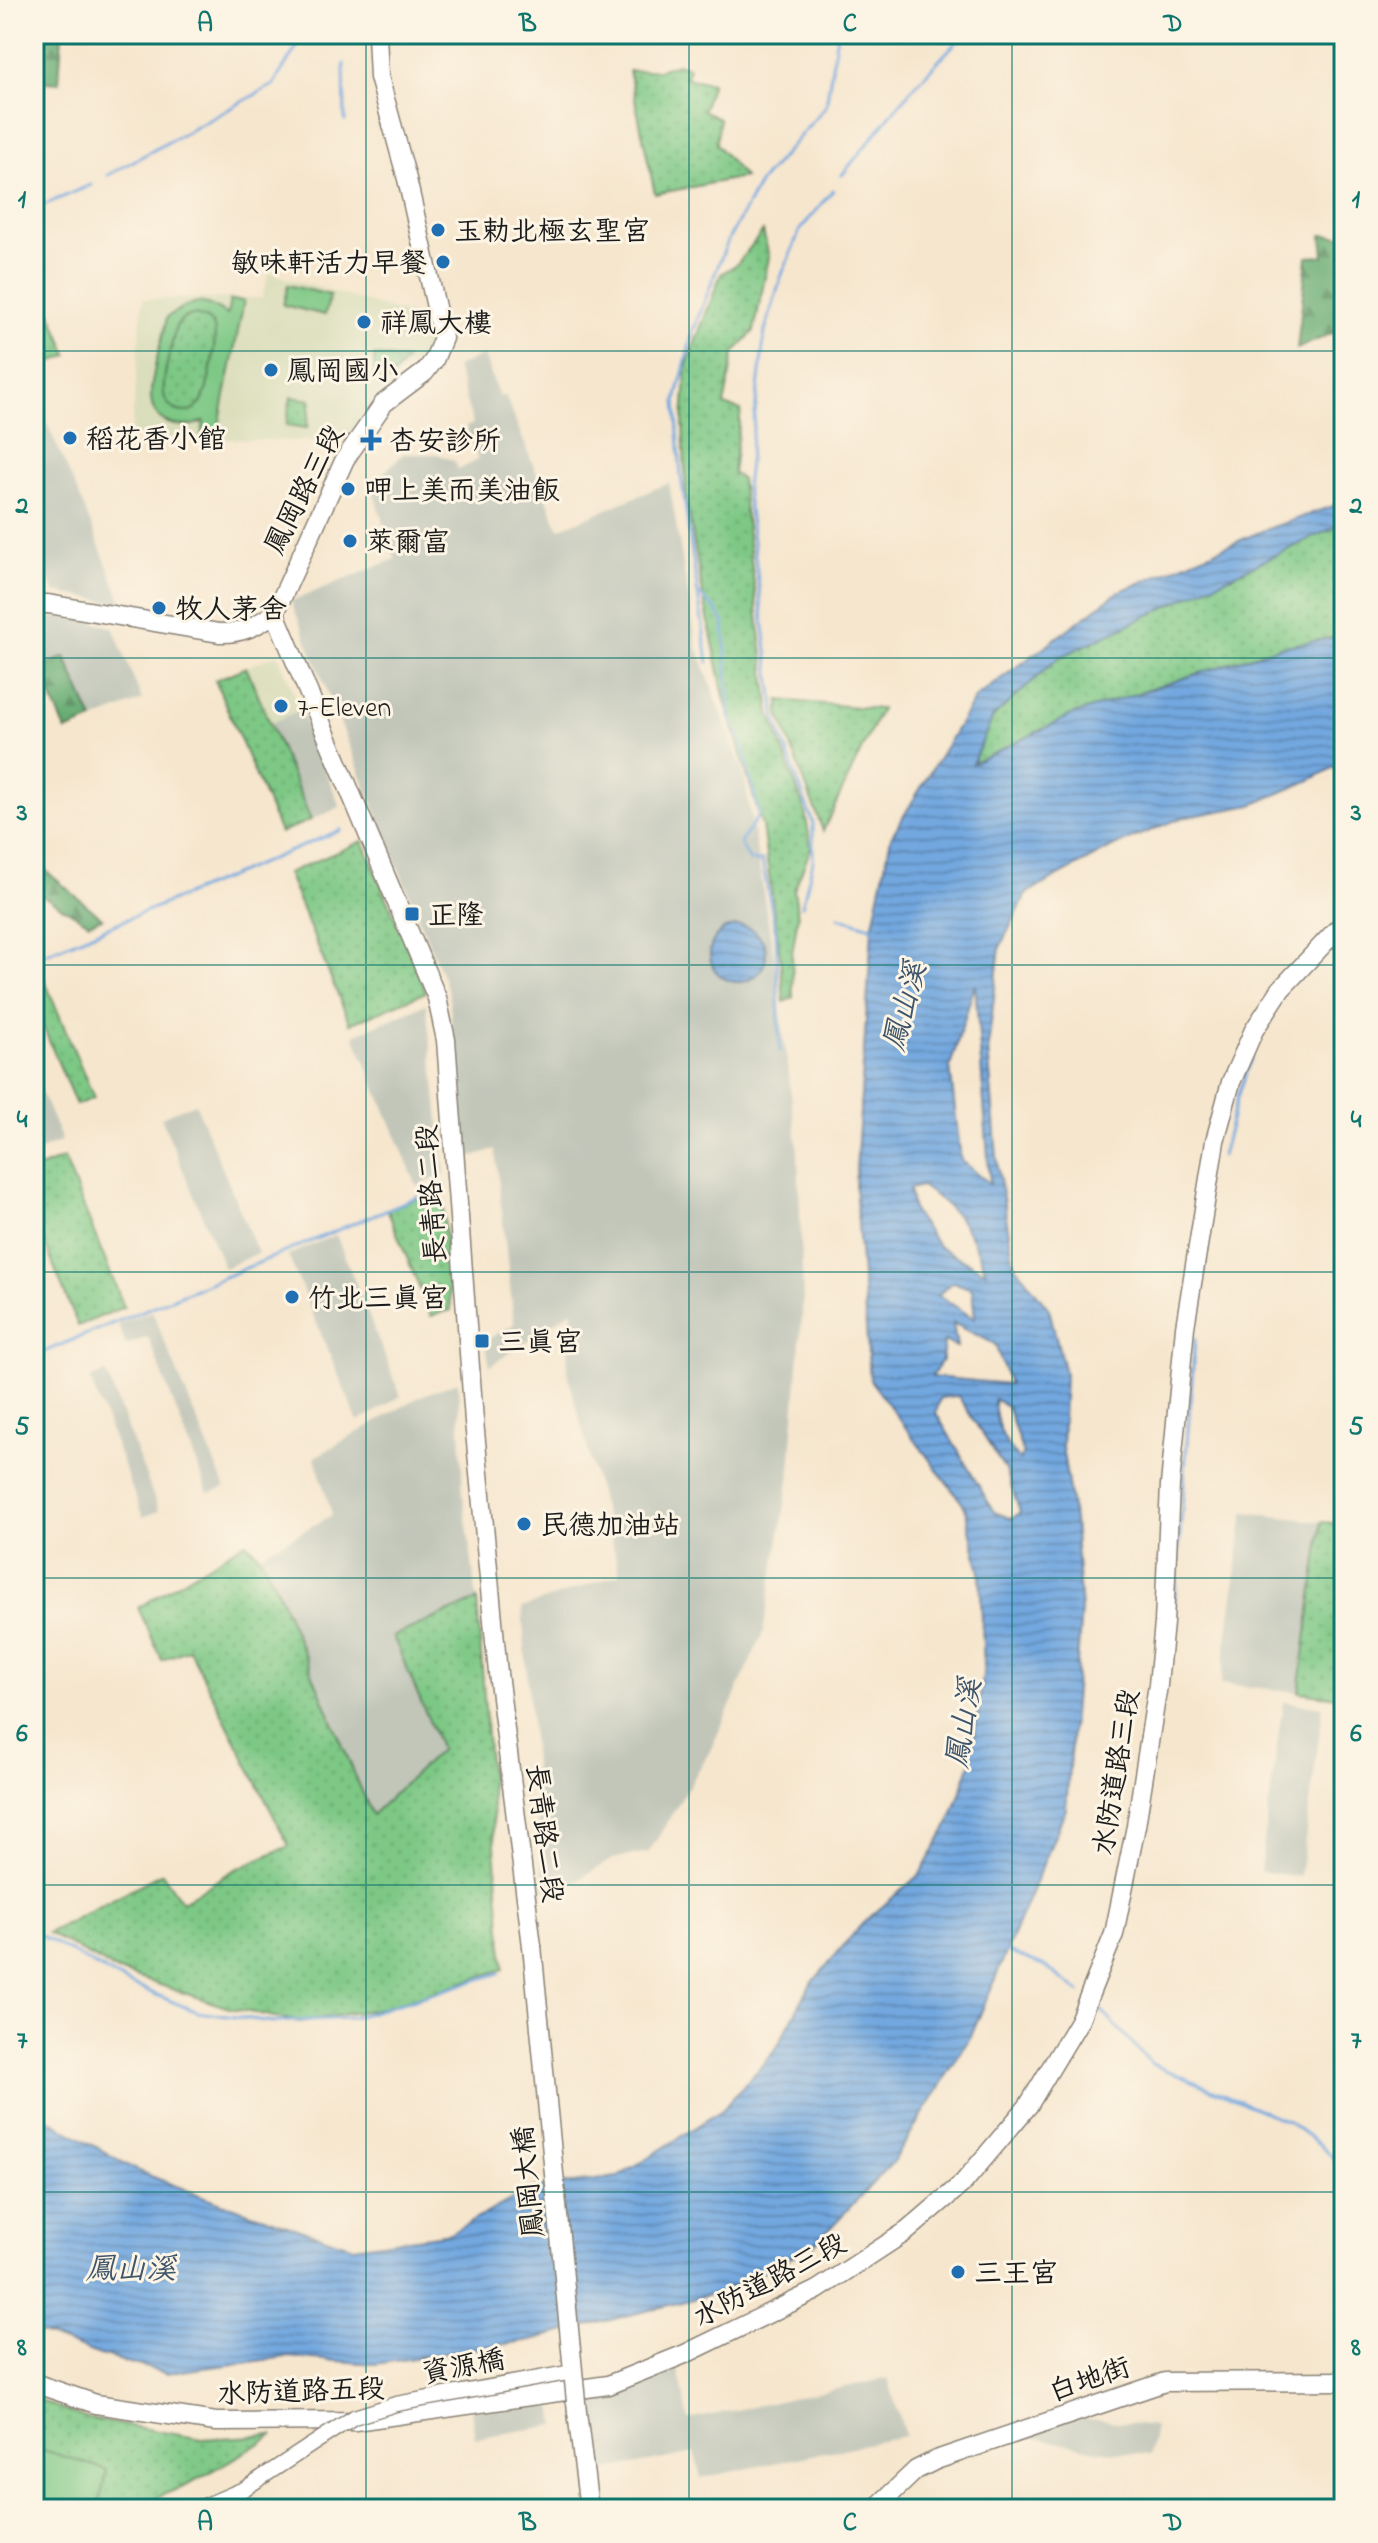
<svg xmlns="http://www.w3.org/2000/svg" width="1378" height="2543" font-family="'Indie Flower','LXGW WenKai TC',sans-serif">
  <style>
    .built { fill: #dbdebc }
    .industrial { fill: #c1c6b9 }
    .grass { fill: url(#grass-dots); stroke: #4c7250; stroke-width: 2 }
    .forest { fill: url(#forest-firs); stroke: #416447; stroke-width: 2 }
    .pitch { fill: #7dc885; stroke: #4c7250; stroke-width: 2; fill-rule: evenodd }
    .water { fill: url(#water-rules); stroke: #47627e; stroke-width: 2; fill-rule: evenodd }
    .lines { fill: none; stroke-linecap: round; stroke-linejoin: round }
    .stream { stroke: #72a7df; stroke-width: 3 }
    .tertiary-casing { stroke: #898175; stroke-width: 21 }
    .tertiary { stroke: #fff; stroke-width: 18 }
    .minor-bridge-casing { stroke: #898175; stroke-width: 17; stroke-linecap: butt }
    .tertiary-bridge-casing { stroke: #898175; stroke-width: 21; stroke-linecap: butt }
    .minor-bridge { stroke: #fff; stroke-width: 14 }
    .tertiary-bridge { stroke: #fff; stroke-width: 18 }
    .grid { fill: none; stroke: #0f766e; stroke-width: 2; stroke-opacity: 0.55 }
    .poi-dot { fill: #1f6fb2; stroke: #fcf5e5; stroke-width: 3 }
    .labels { text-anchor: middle; stroke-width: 6; stroke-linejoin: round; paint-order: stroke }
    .poi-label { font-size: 28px; fill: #1c1c1c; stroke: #fcf5e5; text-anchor: start }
    .street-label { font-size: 28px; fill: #1c1c1c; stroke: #fcf5e5 }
    .water-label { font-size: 30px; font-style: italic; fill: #3e546a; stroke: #fcf5e5 }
    .neatline { fill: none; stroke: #0f766e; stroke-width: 3 }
    .grid-label { font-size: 26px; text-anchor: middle; font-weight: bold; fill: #0f766e }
  </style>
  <defs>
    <pattern id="grass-dots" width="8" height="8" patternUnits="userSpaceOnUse" patternTransform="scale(2)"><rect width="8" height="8" fill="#7dc885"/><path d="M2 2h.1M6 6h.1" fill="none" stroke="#6bab72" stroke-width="1.8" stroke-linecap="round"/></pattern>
    <pattern id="forest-firs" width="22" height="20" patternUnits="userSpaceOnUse" patternTransform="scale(2)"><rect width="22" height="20" fill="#66ac72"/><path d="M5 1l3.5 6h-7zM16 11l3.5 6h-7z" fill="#538b5d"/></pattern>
    <pattern id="water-rules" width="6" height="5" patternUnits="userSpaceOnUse" patternTransform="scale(2)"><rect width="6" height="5" fill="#72a7df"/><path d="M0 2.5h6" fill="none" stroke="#5d87b4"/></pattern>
  </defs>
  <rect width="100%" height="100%" fill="#fcf5e5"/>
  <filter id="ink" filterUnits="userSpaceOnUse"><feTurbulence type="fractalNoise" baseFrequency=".0125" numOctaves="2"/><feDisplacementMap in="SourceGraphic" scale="16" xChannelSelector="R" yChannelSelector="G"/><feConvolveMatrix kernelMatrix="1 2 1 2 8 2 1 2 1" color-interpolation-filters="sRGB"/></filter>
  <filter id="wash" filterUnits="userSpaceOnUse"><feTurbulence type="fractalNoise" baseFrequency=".006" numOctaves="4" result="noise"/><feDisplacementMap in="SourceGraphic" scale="32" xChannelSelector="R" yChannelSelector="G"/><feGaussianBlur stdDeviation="1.8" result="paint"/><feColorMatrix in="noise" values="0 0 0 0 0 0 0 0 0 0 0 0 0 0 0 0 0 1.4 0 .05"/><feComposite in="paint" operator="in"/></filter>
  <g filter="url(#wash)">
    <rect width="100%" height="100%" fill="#f6e6ce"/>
    <path class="built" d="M269 273 434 322V337L423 356 387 385 361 417 346 442 131 437 143 299 262 298Z
      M278 654 301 710 270 723 246 667Z"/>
    <path class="industrial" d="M484 355 499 397 505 395 559 529 669 483 697 647 744 774 775 965 798 1151 803 1301 789 1481 763 1633 710 1751 649 1852 612 1859 570 1885 544 1890 522 1608 620 1574 567 1370 572 1310 490 1366 485 1341 514 1324 495 1149 464 1159 449 993 291 601 395 559 371 485 403 454H437L454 461 458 470 478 460 466 427 473 424 456 367Z
      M34 394 78 493 123 604 55 592 34 545Z
      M34 616 74 618 113 627 142 700 93 720 65 657 39 668 34 653Z
      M301 710 340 807 311 820 270 723Z
      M426 1004 445 1174 417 1186 354 1035Z
      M34 1075 62 1141 35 1152 34 1150Z
      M195 1103 258 1253 224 1268 161 1117Z
      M336 1235 401 1396 358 1422 288 1255Z
      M152 1311 225 1488 208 1493 148 1337 126 1345 118 1324Z
      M106 1372 159 1511 143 1517 90 1379Z
      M458 1382 463 1496 477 1600 394 1636 441 1749 372 1815 274 1583 259 1555 332 1515 315 1457 421 1396Z
      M1244 1512 1322 1522 1299 1692 1221 1684Z
      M1283 1702 1323 1707 1300 1877 1260 1871Z
      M678 2368 689 2420 888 2378 905 2436 701 2478 695 2453 597 2472 592 2394Z
      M552 2397 556 2425 475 2438 471 2410Z
      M1073 2417 1155 2426 1150 2455 1102 2451 1020 2435Z"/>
    <path class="grass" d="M677 64 689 68 686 78 712 83 703 110 720 119 716 144 744 177 655 194 629 71 659 70Z
      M763 231 769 257 754 331 734 353 724 405 741 410 733 473 741 479 770 713 805 811 811 848 794 890 798 916 792 954 793 998 784 1002 780 954 762 826 724 697 702 589 686 497 683 420 687 364 721 274 737 264Z
      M48 306 68 355 45 365 34 337V311Z
      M191 315C198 315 209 318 213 325 219 335 208 393 201 403 190 419 166 412 164 394 162 376 172 345 176 326L182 319Z
      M374 355 406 360 388 381 375 377Z
      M291 397 311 400 307 428 286 425Z
      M1333 528H1344V636L1280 647 1074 714 971 765 993 717 1058 658Z
      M246 667 311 820 280 833 215 680Z
      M779 700 881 709 823 831 779 714Z
      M363 841 426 992 350 1024 287 873Z
      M37 962 94 1098 76 1105 34 1005V964Z
      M64 1158 124 1307 78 1326 34 1217V1170Z
      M442 1189 451 1310 431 1316 387 1209Z
      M1322 1522 1344 1524V1698L1299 1692Z
      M246 1542 259 1555 274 1583 372 1815 441 1749 393 1636 477 1600 504 1969 387 2007 300 2022 229 2008 115 1970 48 1933 162 1873 182 1902 234 1870 289 1846 189 1649 162 1660 138 1608Z
      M34 2398 85 2418 202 2439 274 2435C227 2463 176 2496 122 2508 97 2514 60 2509 34 2509Z"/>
    <path class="forest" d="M34 34H62L59 83 34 81Z
      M1322 235 1344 236V328L1297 349 1307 257 1324 256Z
      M65 657 93 720 66 731 39 668Z
      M45 870 102 918 89 923 34 891V875Z"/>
    <path class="pitch" d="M288 285 330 295 325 315 283 305Z
      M230 300 244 301 216 441 201 439 204 421C181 432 149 425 151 392 153 367 162 341 167 317 195 300 199 296 227 315ZM191 315C198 315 209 318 213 325 219 335 208 393 201 403 190 419 166 412 164 394 162 376 172 345 176 326L182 319Z
      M34 2447 107 2470 98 2509H34Z"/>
    <path class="water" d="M1344 502V528H1333L1058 658 993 717 972 764 1074 714 1280 647 1344 636V762L1308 781 1252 805 1181 818 1114 846 1027 893 1000 947 988 1048 998 1168 1014 1264 1049 1309 1065 1373 1062 1447 1074 1520 1081 1610 1066 1809 972 2034 894 2161 813 2246 721 2292 531 2340 375 2364 287 2357 166 2373 100 2355 34 2331V2111L138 2171 207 2198 353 2247 451 2233 530 2189 618 2177 722 2110 775 2051 810 1985 862 1924 920 1874 950 1822 970 1765 984 1669 980 1572 965 1507 870 1380 855 1186 872 929 891 837 975 698 1118 592 1262 531ZM975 984 990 1184 961 1160 950 1067ZM921 1186C959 1211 970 1229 986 1272L939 1247 913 1211 909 1189ZM953 1282 972 1289 975 1319 938 1295ZM953 1323 995 1344 1009 1384 932 1377 942 1360 944 1341 957 1347ZM958 1396 1006 1471 1020 1512 1012 1519 994 1512 936 1413 940 1398ZM994 1399 1007 1406 1023 1454 1020 1460C1003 1443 995 1423 994 1399Z
      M710 954a28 28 0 1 1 56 0a28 28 0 1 1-56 0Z"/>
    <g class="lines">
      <path class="stream" d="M349 43 351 34
        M344 64 345 121
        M108 175 273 85 305 34
        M842 175 911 90 964 34
        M34 209 91 185
        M697 592 716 610 724 623 730 717 743 746 759 815 740 843 750 861H762L776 933 780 1051
        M708 662 681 477 676 401 693 331 728 240 760 182 826 106 837 34
        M802 906 813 861V823L776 721 746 487 765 331 781 277 800 230 833 190
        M839 917 874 928
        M34 958 341 830
        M1222 1156 1239 1091 1252 1056
        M1197 1318 1208 1238
        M34 1356 446 1185
        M1172 1638 1195 1339
        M34 1932 126 1982 197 2012 273 2022 352 2018 500 1973
        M1003 1950 1043 1965 1080 1992
        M1095 2004 1152 2064 1289 2122 1322 2146 1344 2169"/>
    </g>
  </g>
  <g filter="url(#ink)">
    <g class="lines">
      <defs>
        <path id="tertiary" d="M34 604H48L219 633C242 634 256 626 275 613L345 459 384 403 425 372 434 360 443 338 407 179 379 77 377 34
          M275 613 437 998 446 1040 474 1421 498 1673 532 1946
          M34 2383 96 2404 216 2422 355 2421 608 2385 685 2354 817 2290 907 2231 963 2183 1028 2106 1079 2021 1114 1934 1136 1826 1158 1685 1164 1623 1170 1485 1185 1327 1215 1141 1231 1082 1254 1030 1281 989 1344 922
          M577 2412 589 2509
          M875 2509 916 2470 936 2460 1165 2382 1344 2381"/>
      </defs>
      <use href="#tertiary" class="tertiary-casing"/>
      <use href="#tertiary" class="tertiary"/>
      <defs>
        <path id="minor-bridge" d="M197 2509 244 2489 354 2417 396 2404 573 2372"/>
        <path id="tertiary-bridge" d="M532 1946 577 2412"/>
      </defs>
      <use href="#minor-bridge" class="minor-bridge-casing"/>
      <use href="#tertiary-bridge" class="tertiary-bridge-casing"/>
      <use href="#minor-bridge" class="minor-bridge"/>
      <use href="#tertiary-bridge" class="tertiary-bridge"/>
    </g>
  </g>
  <path class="grid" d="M366 34V2509M689 34V2509M1012 34V2509M34 351H1344M34 658H1344M34 965H1344M34 1272H1344M34 1578H1344M34 1885H1344M34 2192H1344"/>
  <g class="poi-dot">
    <circle cx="438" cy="230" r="8"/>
    <circle cx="443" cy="262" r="8"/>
    <circle cx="364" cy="322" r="8"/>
    <circle cx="271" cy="370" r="8"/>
    <circle cx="70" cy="438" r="8"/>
    <path d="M367 428h8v8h8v8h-8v8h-8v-8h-8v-8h8z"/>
    <circle cx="348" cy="489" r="8"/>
    <circle cx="350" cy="541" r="8"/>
    <circle cx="159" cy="608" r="8"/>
    <circle cx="281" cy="706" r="8"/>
    <rect x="404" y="906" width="16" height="16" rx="4"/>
    <circle cx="292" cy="1297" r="8"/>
    <rect x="474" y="1333" width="16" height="16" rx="4"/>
    <circle cx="524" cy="1524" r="8"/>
    <circle cx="958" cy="2272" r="8"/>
  </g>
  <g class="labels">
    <g class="poi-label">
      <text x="454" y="240">玉勅北極玄聖宮</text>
      <text x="427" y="272" text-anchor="end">敏味軒活力早餐</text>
      <text x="380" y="332">祥鳳大樓</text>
      <text x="287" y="380">鳳岡國小</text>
      <text x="86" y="448">稻花香小館</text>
      <text x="389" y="450">杏安診所</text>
      <text x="364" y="499">呷上美而美油飯</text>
      <text x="366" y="551">萊爾富</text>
      <text x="175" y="618">牧人茅舍</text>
      <text x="297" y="716">7-Eleven</text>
      <text x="428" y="924">正隆</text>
      <text x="308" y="1307">竹北三真宮</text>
      <text x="498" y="1351">三真宫</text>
      <text x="540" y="1534">民德加油站</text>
      <text x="974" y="2282">三王宮</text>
    </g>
    <g class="street-label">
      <text transform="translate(303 489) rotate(-63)" y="10">鳳岡路三段</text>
      <text transform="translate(430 1194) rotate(-94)" y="10">長青路二段</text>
      <text transform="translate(1115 1772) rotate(-81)" y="10">水防道路三段</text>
      <text transform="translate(546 1833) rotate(83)" y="10">長青路二段</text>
      <text transform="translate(527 2182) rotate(-96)" y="10">鳳岡大橋</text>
      <text transform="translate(769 2279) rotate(-28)" y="10">水防道路三段</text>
      <text transform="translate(463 2365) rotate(-11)" y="10">資源橋</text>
      <text transform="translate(1089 2378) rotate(-19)" y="10">白地街</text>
      <text transform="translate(301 2390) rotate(-2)" y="10">水防道路五段</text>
    </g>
    <g class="water-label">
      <text transform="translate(904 1006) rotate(-75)" y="10">鳳山溪</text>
      <text transform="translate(963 1723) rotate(-81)" y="10">鳳山溪</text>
      <text x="131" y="2278">鳳山溪</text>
    </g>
  </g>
  <rect width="1378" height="2543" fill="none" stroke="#fcf5e5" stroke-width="88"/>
  <rect x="44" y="44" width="1290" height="2455" class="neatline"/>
  <g class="grid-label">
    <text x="205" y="31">A</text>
    <text x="528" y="31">B</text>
    <text x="850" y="31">C</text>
    <text x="1173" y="31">D</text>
    <text x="22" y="207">1</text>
    <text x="1356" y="207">1</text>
    <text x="22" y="513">2</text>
    <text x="1356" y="513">2</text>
    <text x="22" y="820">3</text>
    <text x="1356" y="820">3</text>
    <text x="22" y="1127">4</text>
    <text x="1356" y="1127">4</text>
    <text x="22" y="1434">5</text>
    <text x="1356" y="1434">5</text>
    <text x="22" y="1741">6</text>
    <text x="1356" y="1741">6</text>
    <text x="22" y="2048">7</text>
    <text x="1356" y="2048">7</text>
    <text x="22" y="2355">8</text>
    <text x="1356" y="2355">8</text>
    <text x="205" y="2530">A</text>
    <text x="528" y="2530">B</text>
    <text x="850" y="2530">C</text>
    <text x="1173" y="2530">D</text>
  </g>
</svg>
